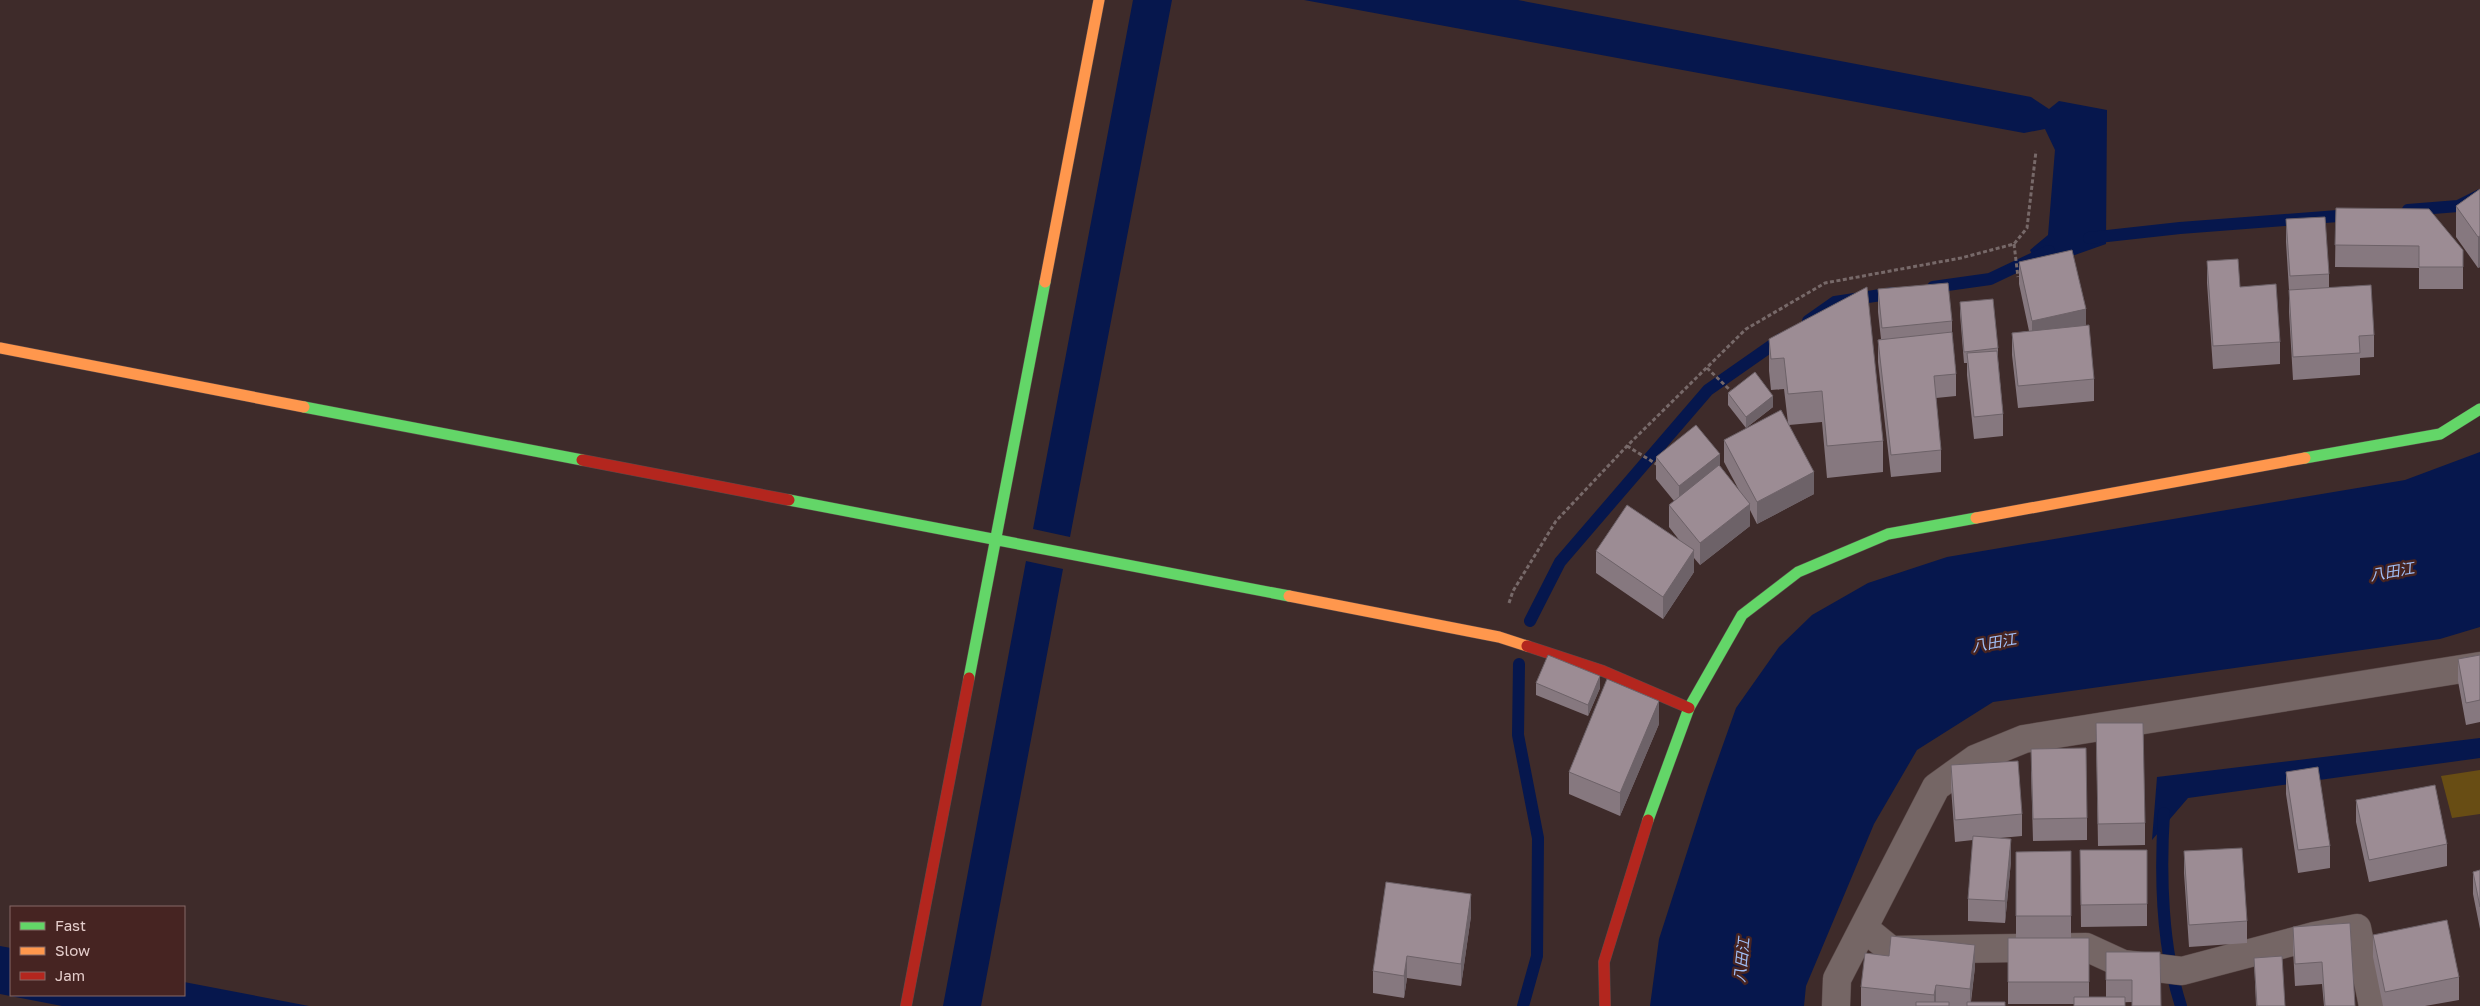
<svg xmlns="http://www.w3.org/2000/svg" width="2480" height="1006" font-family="'Golos Text','Noto Sans JP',sans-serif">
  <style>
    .green { fill: #684d14 }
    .water { fill: #06174d }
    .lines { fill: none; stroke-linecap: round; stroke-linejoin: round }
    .stream { stroke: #06174d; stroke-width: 12 }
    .street-casing { stroke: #5a4948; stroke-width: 29 }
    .fast-casing { stroke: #5a4948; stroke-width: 12 }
    .slow-casing { stroke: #5a4948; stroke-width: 12 }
    .jam-casing { stroke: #5a4948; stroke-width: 12 }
    .path { stroke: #776969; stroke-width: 3; stroke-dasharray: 4 2.5; stroke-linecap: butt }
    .street { stroke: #756665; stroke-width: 28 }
    .fast { stroke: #63d668; stroke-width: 11 }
    .slow { stroke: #ff974d; stroke-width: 11 }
    .jam { stroke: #b3261e; stroke-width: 11 }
    .wall { fill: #86787f }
    .shaded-wall { fill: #6d6268 }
    .building { fill: #9c8c94; stroke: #6d6268 }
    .labels { text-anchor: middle; stroke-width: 5; stroke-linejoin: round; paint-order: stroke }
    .water-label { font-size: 15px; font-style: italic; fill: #a2c0f8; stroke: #462422 }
  </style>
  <rect width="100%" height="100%" fill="#3e2b2a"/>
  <path class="green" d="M2480 770V814L2452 818 2441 776Z"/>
  <path class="water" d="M1133 0H1172L1070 537 1033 529Z
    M1304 0H1518L2031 97 2049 109 2059 101 2107 110 2106 244 2038 268 2030 250 2048 235 2055 150 2045 129 2024 133Z
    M2480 452V627L2440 639 1993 702 1917 750 1874 824 1806 986 1804 1006H1650L1659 939 1708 787 1736 708 1779 647 1812 615 1868 583 1947 557 2405 480Z
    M1026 561 1063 569 981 1006H943Z
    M2480 738V758L2188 798 2152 840 2157 777Z
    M0 946 11 948V995H184V982L309 1006H62L0 994Z"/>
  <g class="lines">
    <path class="stream" d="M2408 210 2458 206 2480 195
      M2089 238 2180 228 2351 215
      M1933 287 1990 279 2049 251
      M1808 321 1835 302 1894 293
      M1530 621 1560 562 1708 390 1781 339
      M1519 664 1518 735 1538 838 1537 956 1523 1006
      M2164 813C2160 874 2162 948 2181 1006"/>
    <defs>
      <path id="street" d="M1864 928 1891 950 2086 947 2123 964 2182 971 2314 936 2357 928 2373 1006
        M1836 1006 1837 979 1936 787 1975 759 2024 739 2480 666"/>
      <path id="fast" d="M304 407 582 460
        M2305 458 2440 434 2480 409
        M789 500 1289 596
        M969 678 1045 282
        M1648 820 1689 708 1742 615 1798 572 1888 534 1976 518"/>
      <path id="slow" d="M1045 282 1099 0
        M0 348 304 407
        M1976 518 2305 458
        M1289 596 1499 637 1527 646"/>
      <path id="jam" d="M582 460 789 500
        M1527 646 1603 671 1689 708
        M906 1006 969 678
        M1605 1006 1604 962 1648 820"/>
    </defs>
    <use href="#street" class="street-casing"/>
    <use href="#fast" class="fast-casing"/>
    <use href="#slow" class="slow-casing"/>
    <use href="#jam" class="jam-casing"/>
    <path class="path" d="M2014 244 2018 277
      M1707 368 1731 391
      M1627 446 1658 465
      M1509 603 1513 591 1556 521 1627 446 1746 329 1825 283 1961 258 2014 244 2027 228 2036 151"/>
    <use href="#street" class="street"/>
    <use href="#fast" class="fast"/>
    <use href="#slow" class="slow"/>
    <use href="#jam" class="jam"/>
  </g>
  <path class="wall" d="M2480 189V267L2478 268 2456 237V206Z
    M2336 208 2463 250V289H2419V268L2335 267Z
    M2286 219 2329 274V288L2374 335V357L2360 358V375L2293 380 2289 312V290L2286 242Z
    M2207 261 2240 287 2280 342V364L2213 369 2207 283Z
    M2019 262 2086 325 2094 379V401L2018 408 2012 355V333L2029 331 2019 284Z
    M1878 289 1952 321V332L1956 374V396L1936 398 1941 450V472L1891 477 1878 362V340L1881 339 1878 312Z
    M1960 302 1998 348V360L2003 414V436L1974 439 1967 375V363H1964L1960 314Z
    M1769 339 1883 441V472L1827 478 1822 422 1789 425 1814 494 1757 524 1750 510V526L1700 565 1694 558V572L1663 619 1596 573V551L1680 541 1669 527V505L1674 501 1656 479V457L1720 466 1740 492 1724 462V440L1788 423 1784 389 1771 390 1769 371Z
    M1728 393 1773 407 1746 428 1728 405Z
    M2480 655V722L2466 725 2458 681V659Z
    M1536 683 1600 688 1588 716 1536 695Z
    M2096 723 2145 823V845L2098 846Z
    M1659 724 1620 816 1569 794V772Z
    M1951 765 2022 814V836L2000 838 2011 861 2005 923 1968 921V899L1973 840 1955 842 1951 787Z
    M2031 771 2087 818V840L2033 841Z
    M2286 772 2330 846V868L2298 873 2286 794Z
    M2356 800 2447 844V866L2369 882 2356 822Z
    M2080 850H2147V926L2081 927Z
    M2071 851V938H2089V997H2106V952H2160L2132 1002 2074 1004H2008V938H2016V852Z
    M2184 851 2247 921V943L2189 947 2184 873Z
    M2480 870V929L2473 894V872Z
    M1471 916 1461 986 1407 978 1404 998 1373 993V971Z
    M2350 923 2355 1006H2324L2322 984 2295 986 2293 949V927Z
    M2373 935 2459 977V1000L2425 1006H2383L2373 957Z
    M2254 958 2285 1006H2256Z
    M1975 967 1971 1002 2005 1006H1861V987Z"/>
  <path class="shaded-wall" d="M2480 236V267L2478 268V237Z
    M2086 309V331L2032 343V321Z
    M1773 396V407L1746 428V417Z
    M1720 454V476L1679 508V486Z
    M1814 472V494L1757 524V502Z
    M1750 504V526L1700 565V543Z
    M1694 550V572L1663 619V597Z
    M1600 676V688L1588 716V705Z
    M1659 701V724L1620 816V793Z
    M2011 839V861L2005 923V901Z
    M1471 894V916L1461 986V964Z
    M1975 945V967L1970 1006V989Z
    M1407 956V978L1404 998V976Z
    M1936 985V1006H1934V995Z"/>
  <path class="building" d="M2480 189V236L2478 237 2456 206Z
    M2336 208 2429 209 2463 250V267H2419V246L2335 245Z
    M2325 217 2329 274 2290 276 2286 219Z
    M2072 250 2086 309 2032 321 2019 262Z
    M2238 259 2240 287 2276 284 2280 342 2213 346 2207 261Z
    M1948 283 1952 321 1882 328 1878 289Z
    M2371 285 2374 335 2359 336 2360 353 2293 357 2289 290Z
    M1867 287 1883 441 1827 446 1822 391 1788 394 1784 358 1771 359 1769 339Z
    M1993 299 1998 348 1964 352 1960 302Z
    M2089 325 2094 379 2018 386 2012 333Z
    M1952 332 1956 374 1934 376 1941 450 1891 455 1878 340Z
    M1997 351 2003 414 1974 417 1967 353Z
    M1755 372 1773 396 1746 417 1728 393Z
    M1781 410 1814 472 1757 502 1724 440Z
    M1696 425 1720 454 1679 486 1656 457Z
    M1719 465 1750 504 1700 543 1669 505Z
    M1627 505 1694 550 1663 597 1596 551Z
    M1548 655 1600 676 1588 705 1536 683Z
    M2480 655V700L2466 703 2458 659Z
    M1607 679 1659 701 1620 793 1569 772Z
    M2096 723H2143L2145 823 2098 824Z
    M2086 748 2087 818 2033 819 2031 749Z
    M2018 761 2022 814 1955 820 1951 765Z
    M2318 767 2330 846 2298 850 2286 772Z
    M2435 785 2447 844 2369 860 2356 800Z
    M1973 836 2011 839 2005 901 1968 899Z
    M2242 848 2247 921 2189 925 2184 851Z
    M2080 850H2147V904L2081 905Z
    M2071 851V916H2016V852Z
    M2480 870V907L2473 872Z
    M1386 882 1471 894 1461 964 1407 956 1404 976 1373 971Z
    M2447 920 2459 977 2385 992 2373 935Z
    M2350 923 2355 1006H2325L2322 962 2295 964 2293 927Z
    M1891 936 1975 945 1970 989 1936 985 1934 995 1861 987 1865 953 1889 956Z
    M2008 938H2089V982H2008Z
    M2106 952H2160L2161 1006H2132V980H2106Z
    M2282 956 2285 1006H2257L2254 958Z
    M2074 997H2125V1006H2074Z
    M1916 1002H1949V1006H1916Z
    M1967 1002H2005V1006H1967Z"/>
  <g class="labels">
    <g class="water-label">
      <text transform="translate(2392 572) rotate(-10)" y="5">八田江</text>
      <text transform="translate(1994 643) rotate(-10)" y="5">八田江</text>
      <text transform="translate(1742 960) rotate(-84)" y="5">八田江</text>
    </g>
  </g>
  <rect x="10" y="906" width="175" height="90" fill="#462422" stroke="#856866"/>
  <rect x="20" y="922" width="25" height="8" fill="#63d668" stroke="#856866"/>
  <text x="55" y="931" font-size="15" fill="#e4cdcb">Fast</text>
  <rect x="20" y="947" width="25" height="8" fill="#ff974d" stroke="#856866"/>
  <text x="55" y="956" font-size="15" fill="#e4cdcb">Slow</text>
  <rect x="20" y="972" width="25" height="8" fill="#b3261e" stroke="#856866"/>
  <text x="55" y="981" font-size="15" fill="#e4cdcb">Jam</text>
</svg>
